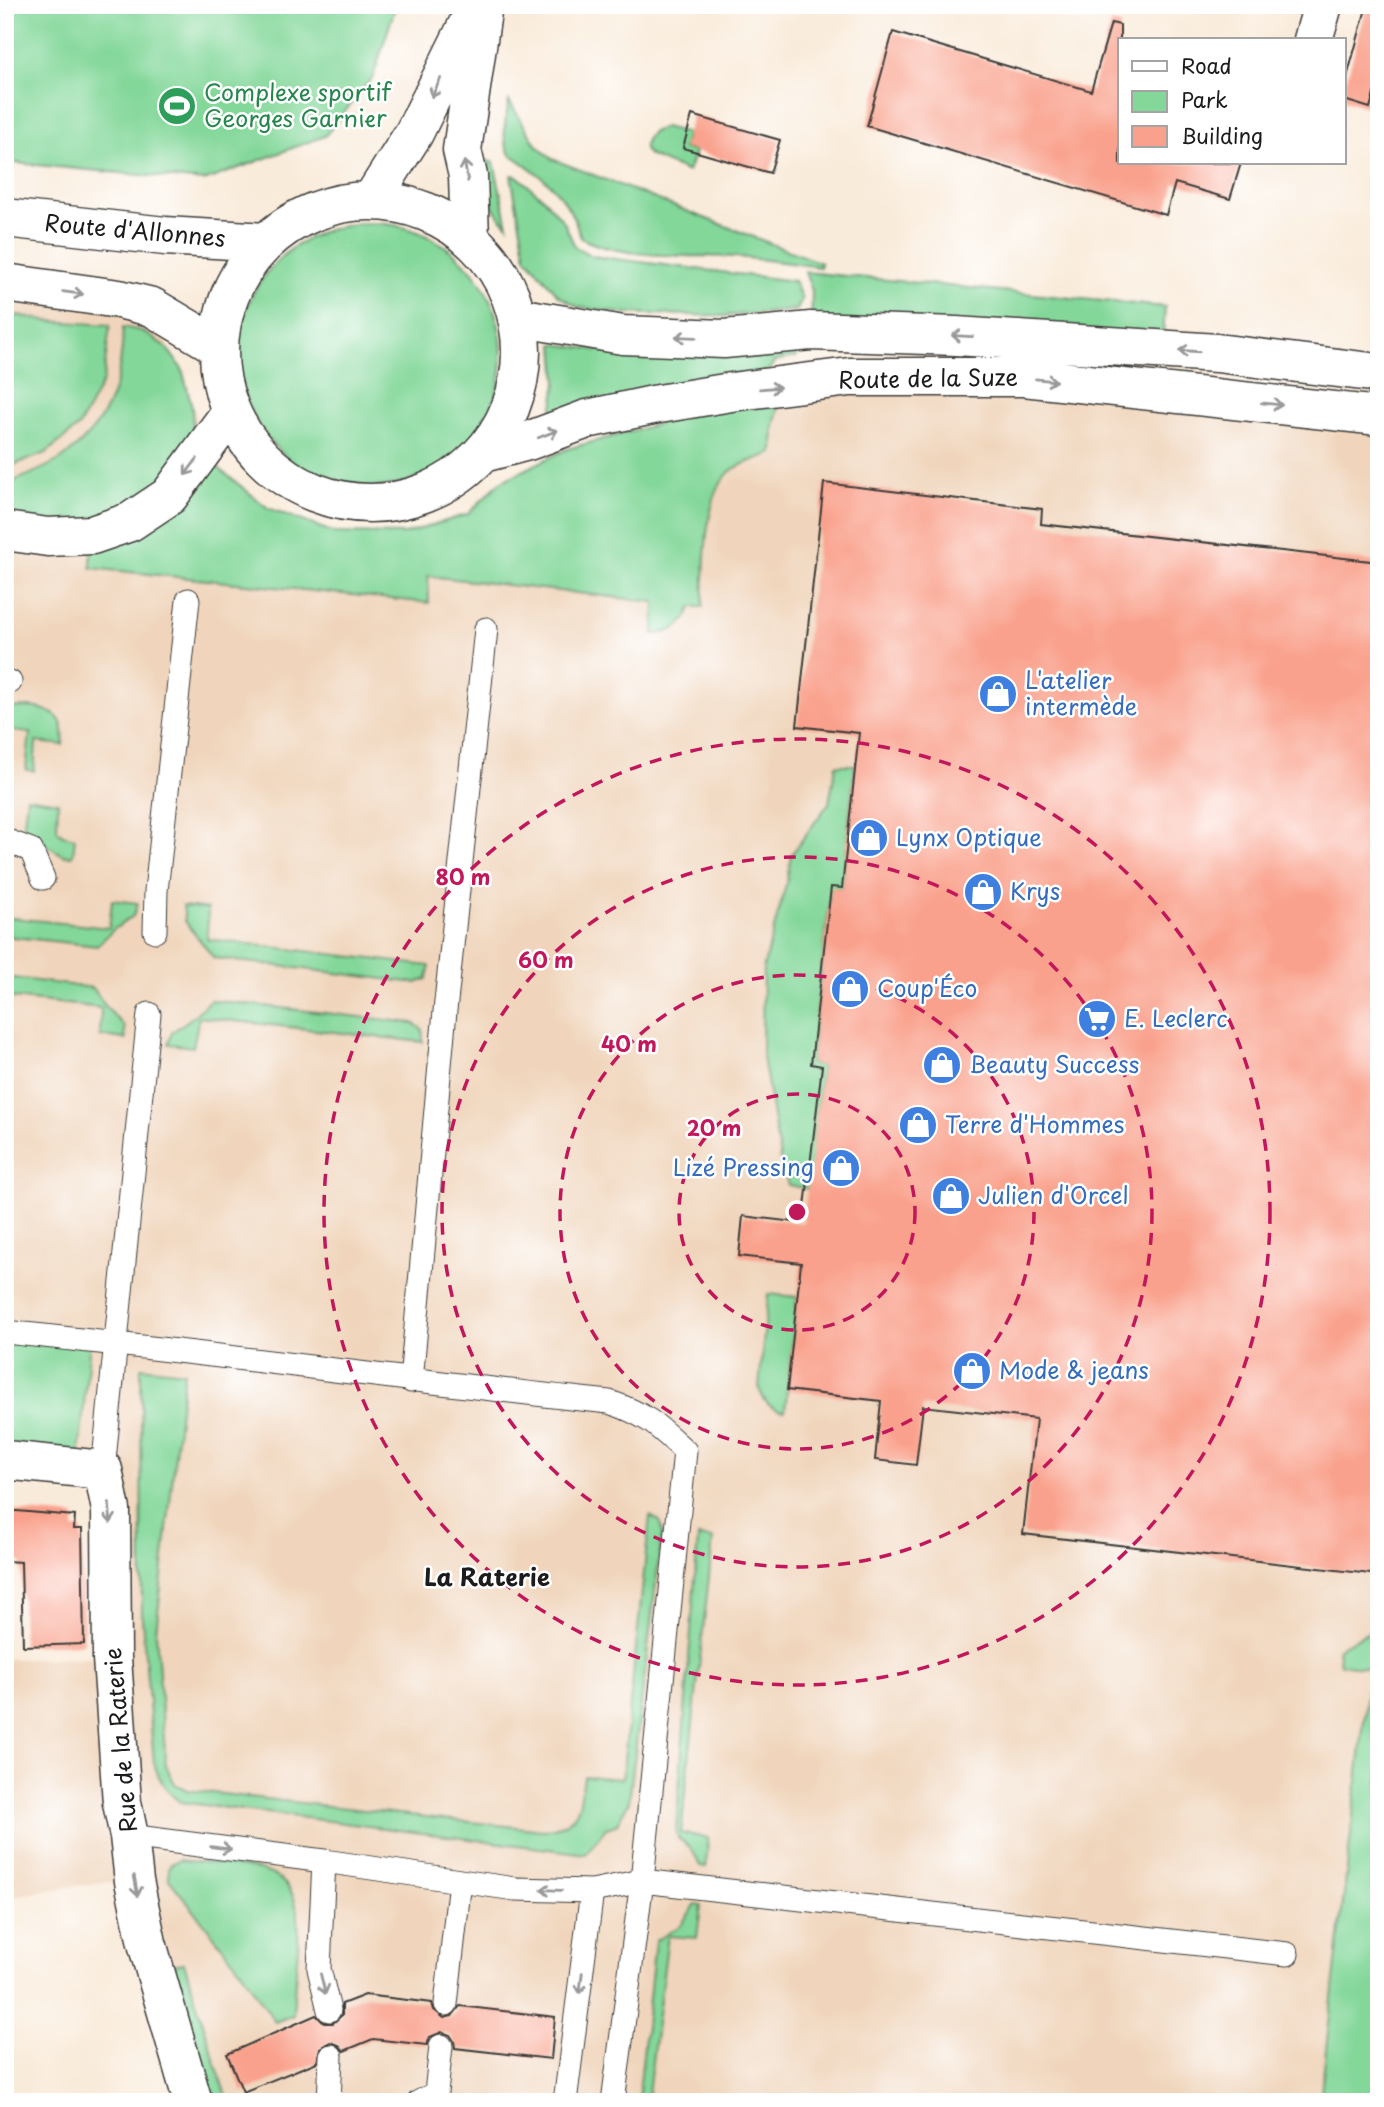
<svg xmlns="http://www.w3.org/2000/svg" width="1384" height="2107" font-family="'Playpen Sans',sans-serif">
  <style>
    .built { fill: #f0d5bc }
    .green { fill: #82d799; stroke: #4f7a5a; stroke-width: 2 }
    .building { fill: #f9a18c }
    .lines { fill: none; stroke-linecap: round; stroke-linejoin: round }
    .lane-casing { stroke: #3d3b38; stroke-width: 25 }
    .street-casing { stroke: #3d3b38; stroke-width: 41 }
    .secondary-casing { stroke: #3d3b38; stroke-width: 41 }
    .lane { stroke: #fff; stroke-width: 23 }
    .street { stroke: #fff; stroke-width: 38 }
    .secondary { stroke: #fff; stroke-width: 38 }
    .oneway { stroke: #999 }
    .ring { fill: none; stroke: #c2185b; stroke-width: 3.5; stroke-dasharray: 12 9 }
    .labels { text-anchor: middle; stroke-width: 5; stroke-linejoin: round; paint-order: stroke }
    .leisure-label { font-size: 23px; fill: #27864d; stroke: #fff; text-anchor: start }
    .street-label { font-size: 23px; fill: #1c1c1c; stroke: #fff }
    .shop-label { font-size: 23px; fill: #366cbe; stroke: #fff; text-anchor: start }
    .neighbourhood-label { font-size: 24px; font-weight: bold; fill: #1c1c1c; stroke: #fff }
    .centre { fill: #c2185b; stroke: #fff; stroke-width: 3.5 }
    .ring-label { font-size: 21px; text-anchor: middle; font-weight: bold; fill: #c2185b; stroke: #fff; stroke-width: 5; stroke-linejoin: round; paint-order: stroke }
  </style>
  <rect width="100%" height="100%" fill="#fff"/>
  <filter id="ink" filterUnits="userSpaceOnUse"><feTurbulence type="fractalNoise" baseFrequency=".0143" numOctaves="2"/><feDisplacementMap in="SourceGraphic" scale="14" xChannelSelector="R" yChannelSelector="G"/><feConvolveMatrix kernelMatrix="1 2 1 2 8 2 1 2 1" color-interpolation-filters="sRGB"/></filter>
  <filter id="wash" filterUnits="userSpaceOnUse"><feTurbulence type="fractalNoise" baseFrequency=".00686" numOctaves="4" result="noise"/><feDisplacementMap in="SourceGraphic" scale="28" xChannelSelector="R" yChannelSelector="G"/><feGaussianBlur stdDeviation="1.57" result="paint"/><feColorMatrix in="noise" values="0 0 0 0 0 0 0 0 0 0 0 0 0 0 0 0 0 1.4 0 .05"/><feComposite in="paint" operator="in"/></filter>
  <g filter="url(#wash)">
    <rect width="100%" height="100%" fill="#f9ebda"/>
    <path class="built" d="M5 283 182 323 167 347 182 369 204 444 226 474 268 508 335 533 406 534 468 514 500 482 567 449 716 408 779 406 850 377 1379 417V2102H193L134 1881 96 1883 5 1897V1659L111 1658 103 1471 5 1460Z"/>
    <path class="green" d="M5 5H396L373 77 325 136 204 181 5 162Z
      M509 101 537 146 552 159 821 263 820 267C791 263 763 259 734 257 689 255 620 259 581 238 568 194 547 179 510 154 500 137 506 119 509 101Z
      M664 127 687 133 683 148 695 152 688 172 650 156 644 150C645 135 651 132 664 127Z
      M488 161 494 163 508 225C489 209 486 189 483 166Z
      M511 175 517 176 545 200 564 222 575 247 592 256 794 281 802 299 797 310 723 316 620 313 578 307 558 295 526 257Z
      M238 355a132 132 0 1 1 264 0a132 132 0 1 1-264 0Z
      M805 272 1165 307 1162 350 811 331 812 291Z
      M5 313 48 321 110 325 103 381 79 426 46 453 5 468Z
      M123 327 142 331 166 347 182 369 192 407 193 436 162 486 86 524 5 519V482H12C28 475 46 468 61 459 109 426 122 382 123 327Z
      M554 344 620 353 797 350 796 357 775 361 768 371 552 412 557 382Z
      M779 406 774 426 773 453C760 458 744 462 732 470 702 493 705 571 703 607H691C686 625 672 633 654 634L655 602 428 576 429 603 91 568V549L205 476 216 466 268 508 335 533 405 534 468 514 500 482 567 449 716 408Z
      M32 707C57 711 66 719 63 745L36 742 34 771 26 770 30 733 5 730V708Z
      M836 765H855L842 888H831L811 1064 822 1066 808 1189 788 1185 780 1158 762 1051 763 969 787 881 791 855 829 803Z
      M27 797 58 802 57 830 63 835 75 838 73 854 71 856H65L23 832Z
      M112 900 138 903 133 916 113 930 97 946 5 936V917L109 928Z
      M183 906 208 909 207 939 430 966 427 979 416 983 214 958 185 921Z
      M5 977 93 988 106 1007 124 1026 126 1039 100 1036 101 1008 5 997Z
      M210 1000 413 1023 422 1029 423 1042 199 1017 193 1047 168 1044 172 1032 194 1016Z
      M768 1294 797 1297 785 1411C770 1410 763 1401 759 1388Z
      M5 1332 90 1341 78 1468 5 1460Z
      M141 1367 184 1372 156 1632 166 1766 175 1784 187 1790 543 1830C580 1825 579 1809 584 1776L622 1779 650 1516 660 1521 662 1534 629 1802 616 1825 606 1828 586 1854 180 1802C166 1791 159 1780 154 1763L142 1619Z
      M698 1537 713 1539 681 1833 708 1838 706 1867 700 1866C697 1861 695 1854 691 1849 686 1842 679 1843 676 1832Z
      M1379 1627V2102H1320L1370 1668 1340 1664 1338 1648Z
      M180 1860C205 1863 243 1864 266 1872 305 1885 299 1928 297 1961 295 1979 294 1997 293 2015L275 2022 240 1969 169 1879 168 1868 172 1863Z
      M696 1904 701 1905 697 1938 668 1936 647 2102H638L655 1941 680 1926Z
      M184 1963 228 2102H215L172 1965Z"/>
    <g id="blocks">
      <path class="building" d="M1367 5H1379V76L1370 108 1344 100V88Z
        M1111 23 1120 25V163H1241L1230 199 1175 183 1166 215 867 126 893 32 1091 91Z
        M692 115 780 140 770 173 683 148Z
        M824 483 1042 509 1041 524 1379 562V1575L1023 1534 1036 1419 923 1406 916 1465 875 1460 881 1401 787 1390 801 1263 739 1256 743 1216 803 1223 822 1066 811 1064 831 887 842 888 859 733 797 726Z
        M5 1510 75 1516 74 1529H82L84 1644 23 1646 21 1562 5 1561Z
        M365 1995 432 2003 434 2010 444 2018 452 2016 460 2006 555 2017 551 2059 455 2048 454 2041 450 2035 442 2032 430 2037 427 2045 373 2039 344 2051 339 2045 331 2042 320 2048 317 2062 243 2092 227 2054 316 2015 324 2023H333L342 2015V2004Z"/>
    </g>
  </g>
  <g filter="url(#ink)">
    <use href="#blocks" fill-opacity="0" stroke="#3d3b38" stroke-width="2"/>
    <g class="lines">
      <defs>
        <path id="lane" d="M5 683 10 682
          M5 840 31 850 43 878
          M155 931 156 891 188 600
          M5 1332C207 1352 407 1381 609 1402 646 1414 657 1425 685 1451L642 1881 613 2102
          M411 1381 445 1011 486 629
          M103 1470 149 1014
          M129 1836 324 1861 319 1969 329 2010
          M324 1861 460 1881
          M446 2004 460 1881 515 1889 592 1891 642 1881 1287 1954
          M329 2102 331 2056
          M419 2102 436 2093 441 2046
          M565 2102 592 1891"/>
        <path id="street" d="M1313 40 1323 5
          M5 531 48 537 92 535 130 522 169 496 231 412
          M5 1460 103 1470 111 1510 112 1658 122 1803 129 1836 134 1881 147 1943 193 2102"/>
        <path id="secondary" d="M219 352a151 151 0 1 1 302 0a151 151 0 1 1-302 0Z
          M371 201 414 133 470 20
          M5 218 165 236 266 242
          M470 239 468 176 462 150 483 5
          M5 283 119 299 152 307 219 347
          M517 317 623 335 724 339 811 331 956 336 1217 353 1379 373
          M483 453 528 441 587 419 653 405 731 392 850 377H1024L1379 416"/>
      </defs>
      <use href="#lane" class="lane-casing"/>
      <use href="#street" class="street-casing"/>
      <use href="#secondary" class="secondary-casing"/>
      <use href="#lane" class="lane"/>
      <use href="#street" class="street"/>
      <use href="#secondary" class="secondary"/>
    </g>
    <defs><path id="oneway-shaft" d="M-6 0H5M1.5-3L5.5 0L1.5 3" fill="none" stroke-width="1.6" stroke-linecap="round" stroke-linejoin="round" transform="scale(1.75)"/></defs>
    <g class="oneway">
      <use href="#oneway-shaft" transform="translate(436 88) rotate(116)"/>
      <use href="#oneway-shaft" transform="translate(466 171) rotate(-100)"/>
      <use href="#oneway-shaft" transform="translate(73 293) rotate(8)"/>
      <use href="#oneway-shaft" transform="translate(962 336) rotate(-177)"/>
      <use href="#oneway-shaft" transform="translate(686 337) rotate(-178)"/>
      <use href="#oneway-shaft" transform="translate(1189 351) rotate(-176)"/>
      <use href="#oneway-shaft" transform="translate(1046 380) rotate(6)"/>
      <use href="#oneway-shaft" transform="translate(770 388) rotate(-5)"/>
      <use href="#oneway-shaft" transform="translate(1272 404) rotate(6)"/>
      <use href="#oneway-shaft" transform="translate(548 434) rotate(-21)"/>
      <use href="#oneway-shaft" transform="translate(191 467) rotate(127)"/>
      <use href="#oneway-shaft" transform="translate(110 1513) rotate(86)"/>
      <use href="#oneway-shaft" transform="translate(221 1848) rotate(7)"/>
      <use href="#oneway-shaft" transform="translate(136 1886) rotate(80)"/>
      <use href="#oneway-shaft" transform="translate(551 1890) rotate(-178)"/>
      <use href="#oneway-shaft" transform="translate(581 1983) rotate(97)"/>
      <use href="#oneway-shaft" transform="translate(323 1984) rotate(76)"/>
    </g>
  </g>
  <g class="ring">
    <circle cx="797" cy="1212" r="118"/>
    <circle cx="797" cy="1212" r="237"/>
    <circle cx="797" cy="1212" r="355"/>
    <circle cx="797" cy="1212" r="473"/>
  </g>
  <defs>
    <symbol id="stadium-disc" viewBox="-11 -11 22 22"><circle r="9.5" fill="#2e9e5b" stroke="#fff"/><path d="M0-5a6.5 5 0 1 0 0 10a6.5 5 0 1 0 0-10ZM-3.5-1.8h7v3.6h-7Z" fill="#fff"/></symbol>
    <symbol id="shop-disc" viewBox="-11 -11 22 22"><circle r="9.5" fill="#3f7fe0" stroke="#fff"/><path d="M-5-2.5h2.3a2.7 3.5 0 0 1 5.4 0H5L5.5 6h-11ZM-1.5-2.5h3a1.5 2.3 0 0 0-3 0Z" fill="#fff"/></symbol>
    <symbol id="supermarket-disc" viewBox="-11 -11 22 22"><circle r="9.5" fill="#3f7fe0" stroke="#fff"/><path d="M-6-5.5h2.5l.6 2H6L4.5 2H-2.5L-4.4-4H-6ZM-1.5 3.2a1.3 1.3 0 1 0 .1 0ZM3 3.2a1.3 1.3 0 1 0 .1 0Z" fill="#fff"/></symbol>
  </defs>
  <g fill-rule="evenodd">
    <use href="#stadium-disc" x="155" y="84" width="44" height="44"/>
    <use href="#shop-disc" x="976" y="672" width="44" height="44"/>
    <use href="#shop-disc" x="847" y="816" width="44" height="44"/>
    <use href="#shop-disc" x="961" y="870" width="44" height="44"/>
    <use href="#shop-disc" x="828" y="967" width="44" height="44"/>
    <use href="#supermarket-disc" x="1075" y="997" width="44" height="44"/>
    <use href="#shop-disc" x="920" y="1043" width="44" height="44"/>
    <use href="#shop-disc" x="896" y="1103" width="44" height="44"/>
    <use href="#shop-disc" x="819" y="1146" width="44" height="44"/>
    <use href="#shop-disc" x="929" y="1174" width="44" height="44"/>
    <use href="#shop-disc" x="950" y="1349" width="44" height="44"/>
  </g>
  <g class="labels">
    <g class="leisure-label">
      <text x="204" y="101">Complexe sportif<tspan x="204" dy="26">Georges Garnier</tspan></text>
    </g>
    <g class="street-label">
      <text transform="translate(135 231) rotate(5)" y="8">Route d'Allonnes</text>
      <text transform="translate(928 379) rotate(-1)" y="8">Route de la Suze</text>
      <text transform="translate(121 1740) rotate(-95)" y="8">Rue de la Raterie</text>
    </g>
    <g class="shop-label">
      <text x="1025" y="689">L'atelier<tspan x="1025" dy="26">intermède</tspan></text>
      <text x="896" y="846">Lynx Optique</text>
      <text x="1010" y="900">Krys</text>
      <text x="877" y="997">Coup'Éco</text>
      <text x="1124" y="1027">E. Leclerc</text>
      <text x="969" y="1073">Beauty Success</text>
      <text x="945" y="1133">Terre d'Hommes</text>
      <text x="814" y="1176" text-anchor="end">Lizé Pressing</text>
      <text x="978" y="1204">Julien d'Orcel</text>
      <text x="999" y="1379">Mode &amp; jeans</text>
    </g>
    <g class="neighbourhood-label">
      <text x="487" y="1586">La Raterie</text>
    </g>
  </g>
  <circle cx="797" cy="1212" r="10" class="centre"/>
  <g class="ring-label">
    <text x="463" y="885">80 m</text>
    <text x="546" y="968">60 m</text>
    <text x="629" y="1052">40 m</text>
    <text x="714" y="1136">20 m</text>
  </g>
  <rect width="1384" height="2107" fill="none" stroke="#fff" stroke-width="28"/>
  <rect x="1118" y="38" width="228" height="126" fill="#ffffff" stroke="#a4a4a4" stroke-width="2"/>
  <rect x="1132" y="61" width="35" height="10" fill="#ffffff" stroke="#a4a4a4" stroke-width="2"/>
  <text x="1181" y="74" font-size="21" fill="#1c1c1c">Road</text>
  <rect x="1132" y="91" width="35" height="21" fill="#82d799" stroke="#a4a4a4" stroke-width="2"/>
  <text x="1181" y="108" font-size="21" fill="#1c1c1c">Park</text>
  <rect x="1132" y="126" width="35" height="21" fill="#f9a18c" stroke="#a4a4a4" stroke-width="2"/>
  <text x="1181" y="144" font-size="21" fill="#1c1c1c">Building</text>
</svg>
